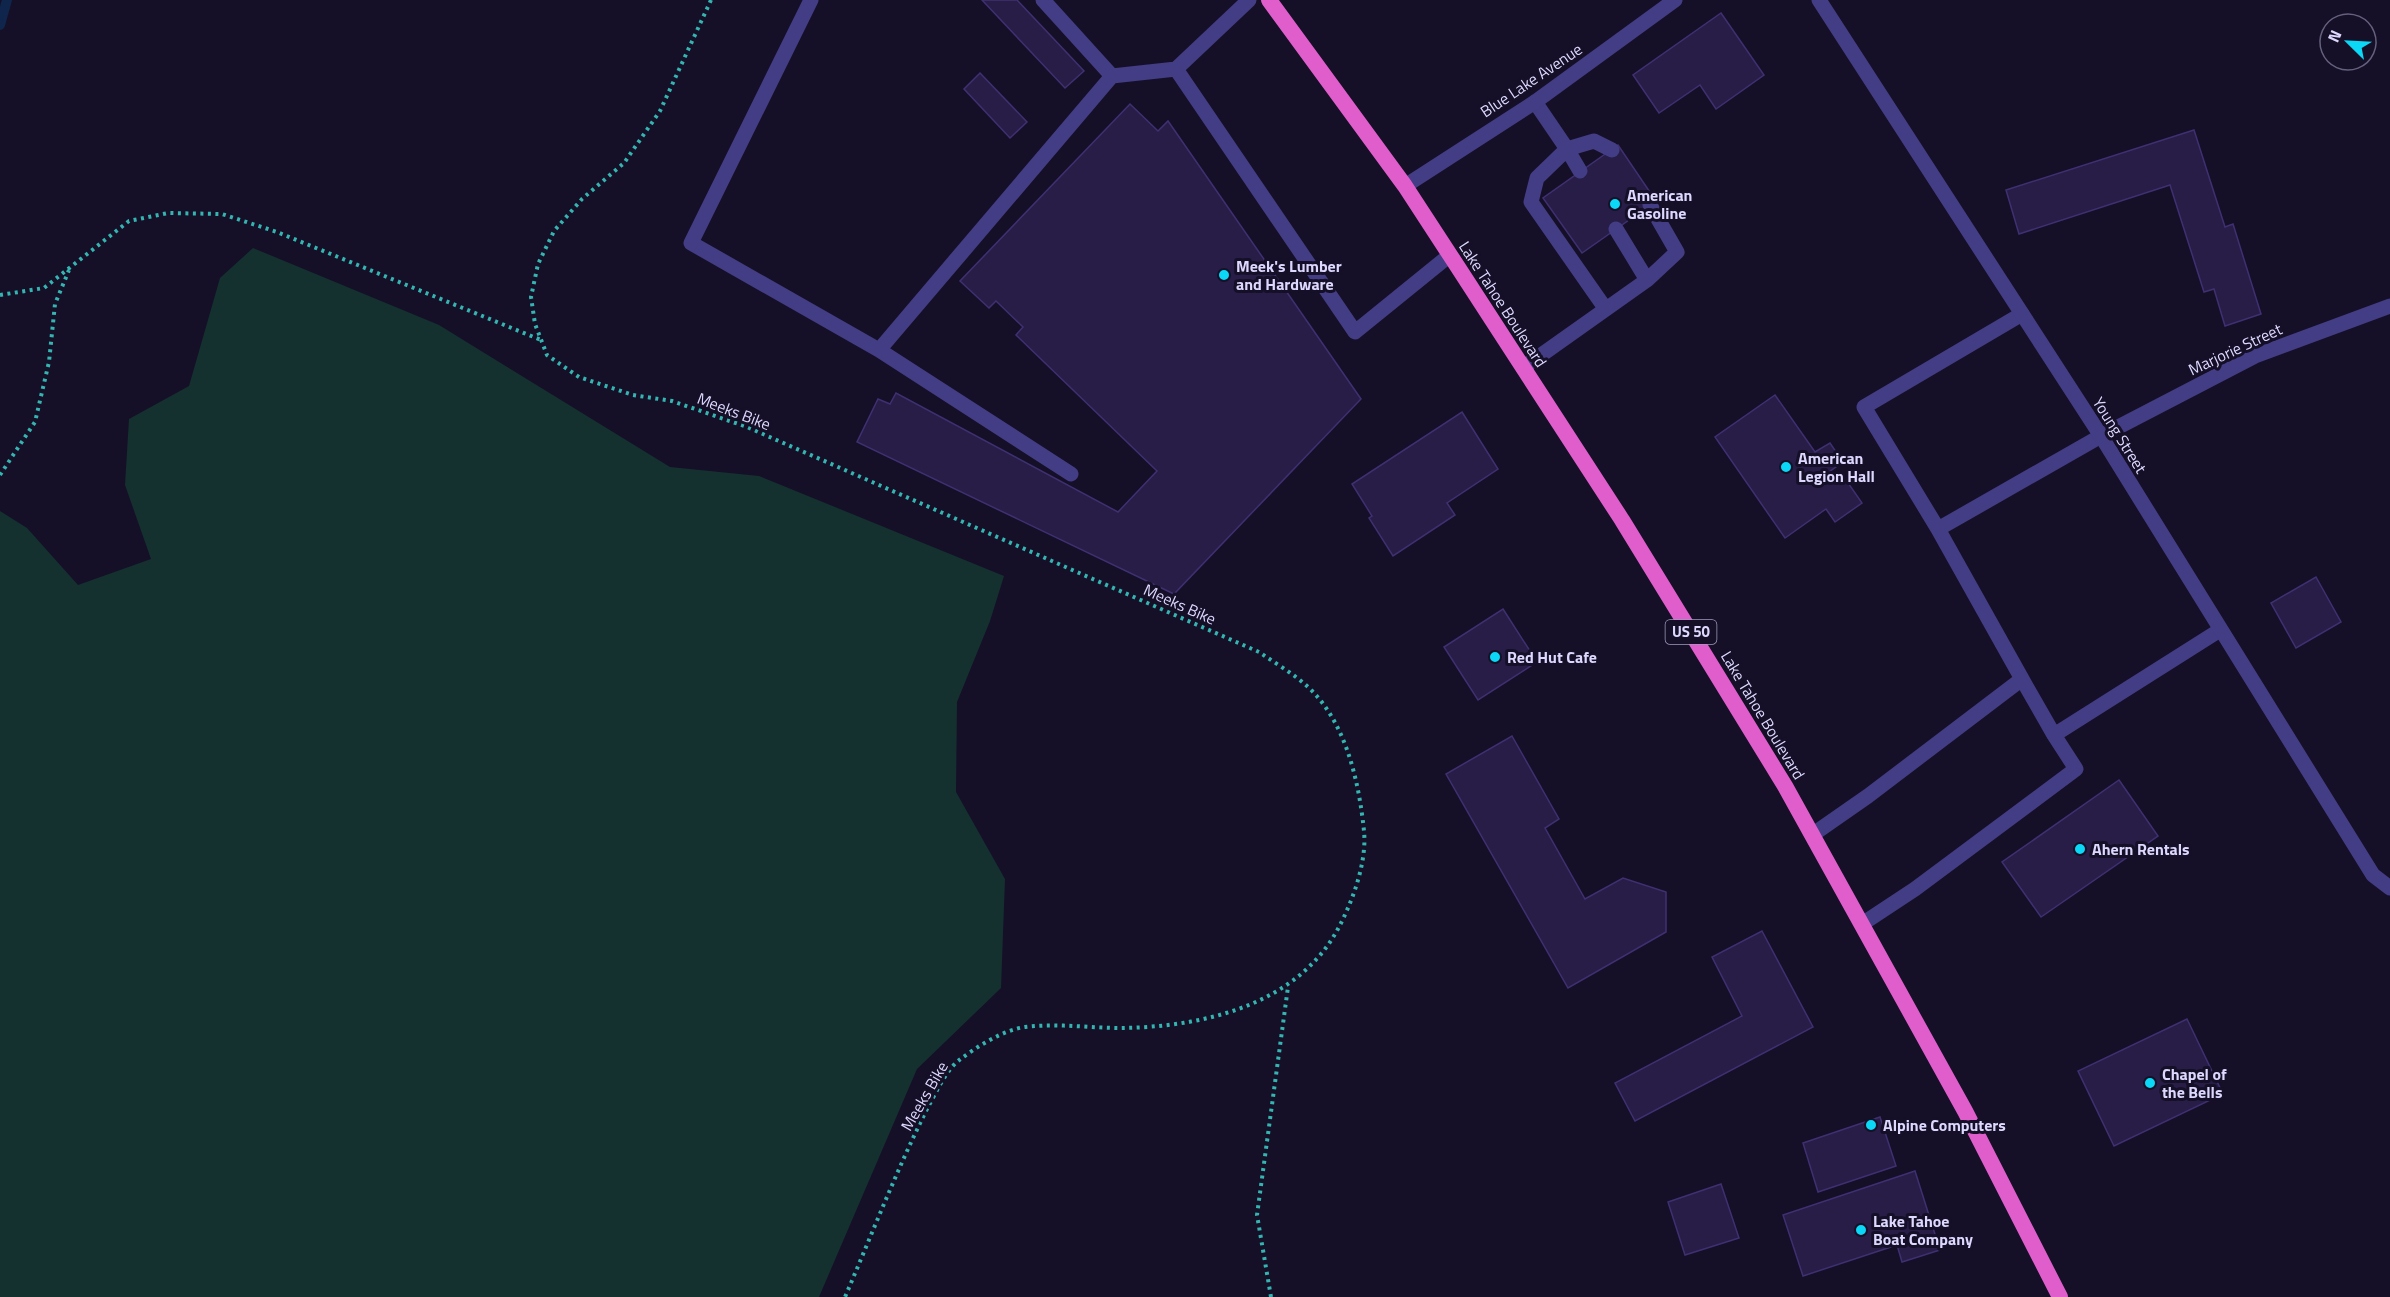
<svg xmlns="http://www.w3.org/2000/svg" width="2390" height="1297" font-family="'Titillium Web',sans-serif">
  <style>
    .green { fill: #143130 }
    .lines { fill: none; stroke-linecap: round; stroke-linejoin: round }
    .stream { stroke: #10254b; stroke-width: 10 }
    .building { fill: #271d47; stroke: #3f3072; stroke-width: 1.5 }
    .path { stroke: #34b5b1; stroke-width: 4; stroke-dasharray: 3 4.5; stroke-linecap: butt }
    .service { stroke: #423d84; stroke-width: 15 }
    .minor { stroke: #423d84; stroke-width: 15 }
    .trunk { stroke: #e05dcc; stroke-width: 16 }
    .poi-dot { fill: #0bd7f6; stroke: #151027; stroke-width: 2 }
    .labels { text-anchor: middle; stroke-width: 6; stroke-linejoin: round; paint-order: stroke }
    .shield { fill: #151027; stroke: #a19cbe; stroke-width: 1.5 }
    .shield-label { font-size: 15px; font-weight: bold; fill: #ddd8fe }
    .street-label { font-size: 16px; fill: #ddd8fe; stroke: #151027 }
    .poi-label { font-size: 16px; font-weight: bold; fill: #ddd8fe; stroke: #151027; text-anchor: start }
  </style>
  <rect width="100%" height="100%" fill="#151027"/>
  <path class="green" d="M253 248 439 325 670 467 759 476 1004 576 990 621 957 702 956 792 1005 879 1001 988 917 1069 819 1297H0V511L27 528 78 585 151 559 125 485 129 419 189 386 220 278Z"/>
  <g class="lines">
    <path class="stream" d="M0 25 7 0"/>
  </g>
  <path class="building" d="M982 0H1017L1084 71 1065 88Z
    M1721 13 1764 75 1716 109 1700 85 1659 113 1633 75Z
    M980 73 1027 122 1010 138 964 89Z
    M1130 104 1158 131 1168 121 1361 399 1174 594 857 442 878 399 890 404 896 393 1118 512 1157 471 1016 335 1023 327 996 301 989 308 960 281Z
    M2194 130 2225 227 2233 224 2261 314 2225 326 2214 289 2204 292 2170 185 2019 234 2006 190Z
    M1618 145 1656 201 1582 253 1543 198Z
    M1775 395 1815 452 1830 443 1843 462 1829 472 1836 483 1844 477 1862 503 1835 522 1826 509 1785 538 1715 437Z
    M1462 412 1498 469 1447 503 1455 515 1393 556 1369 518 1372 516 1352 484Z
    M2316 577 2341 622 2296 648 2271 603Z
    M1503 609 1537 662 1478 700 1444 647Z
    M1512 736 1559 819 1545 828 1585 899 1623 878 1666 892V932L1568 988 1446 774Z
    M2119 780 2158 836 2041 917 2002 862Z
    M1762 931 1813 1027 1635 1121 1615 1083 1742 1016 1712 957Z
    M2187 1019 2223 1094 2114 1146 2078 1071Z
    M1880 1117 1896 1166 1818 1192 1803 1143Z
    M1915 1171 1940 1250 1902 1262 1897 1245 1803 1276 1783 1215Z
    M1721 1184 1739 1238 1685 1255 1668 1202Z"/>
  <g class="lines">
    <path class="path" d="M711 0 660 111 624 163 582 199 554 231 538 264 531 297 535 324 547 355 579 377 633 395 672 401 747 427 1259 652C1275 663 1294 674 1308 687 1346 722 1359 782 1364 831 1367 862 1353 900 1339 927 1298 1005 1203 1027 1121 1028 1090 1028 1057 1023 1025 1027 1003 1030 976 1047 958 1061 945 1072 936 1093 928 1107 897 1169 872 1234 845 1297
      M0 295 44 288 129 221 168 213 222 214 277 232 541 340
      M0 475 35 422 49 362 55 304 69 270
      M1271 1297 1257 1215 1288 987"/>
    <path class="service" d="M811 0 691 243 879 350 1112 76 1176 69
      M1043 0 1112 76
      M1249 0 1176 69 1355 332 1450 255
      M1535 102 1567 149 1594 141 1612 150
      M1580 171 1567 149 1537 178 1531 202 1605 308
      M1616 229 1647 280
      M879 350 1071 474
      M1523 368 1647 280 1677 252 1650 205
      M1938 529 1864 407 2022 314
      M2022 679 2054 735 2220 630
      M1812 835 1868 796 2022 679 1938 529 2101 436
      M1862 924 1915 889 2076 769 2054 735"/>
    <path class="minor" d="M1819 0 2101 436 2373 875 2390 888
      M1405 186 1535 102 1675 0
      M2101 436 2255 356 2390 306"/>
    <path class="trunk" d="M1269 0 1405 186 1450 255 1622 520 1785 786 1965 1111 2060 1297"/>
  </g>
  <g class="poi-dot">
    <circle cx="1615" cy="204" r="6"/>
    <circle cx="1224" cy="275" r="6"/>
    <circle cx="1786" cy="467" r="6"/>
    <circle cx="1495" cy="657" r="6"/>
    <circle cx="2080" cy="849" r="6"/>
    <circle cx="2150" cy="1083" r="6"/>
    <circle cx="1871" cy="1125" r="6"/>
    <circle cx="1861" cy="1230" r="6"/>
  </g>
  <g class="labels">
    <rect class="shield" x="1665.5" y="620" width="51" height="24" rx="4.5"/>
    <g class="shield-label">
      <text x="1691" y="637">US 50</text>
    </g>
    <g class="street-label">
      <text transform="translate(1531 80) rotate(-34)" y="6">Blue Lake Avenue</text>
      <text transform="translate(1503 304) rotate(57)" y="6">Lake Tahoe Boulevard</text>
      <text transform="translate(2235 349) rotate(-25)" y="6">Marjorie Street</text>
      <text transform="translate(734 411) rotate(21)" y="6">Meeks Bike</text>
      <text transform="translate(2120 435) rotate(58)" y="6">Young Street</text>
      <text transform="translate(1180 604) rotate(24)" y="6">Meeks Bike</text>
      <text transform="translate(1763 715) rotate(59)" y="6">Lake Tahoe Boulevard</text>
      <text transform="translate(924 1096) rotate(-60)" y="6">Meeks Bike</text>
    </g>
    <g class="poi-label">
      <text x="1627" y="201">American<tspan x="1627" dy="18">Gasoline</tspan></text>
      <text x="1236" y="272">Meek's Lumber<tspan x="1236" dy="18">and Hardware</tspan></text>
      <text x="1798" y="464">American<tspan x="1798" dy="18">Legion Hall</tspan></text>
      <text x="1507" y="663">Red Hut Cafe</text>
      <text x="2092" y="855">Ahern Rentals</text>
      <text x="2162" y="1080">Chapel of<tspan x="2162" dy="18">the Bells</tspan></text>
      <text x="1883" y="1131">Alpine Computers</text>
      <text x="1873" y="1227">Lake Tahoe<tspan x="1873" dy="18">Boat Company</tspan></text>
    </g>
  </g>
  <g transform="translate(2348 42) rotate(294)"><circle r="28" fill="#151027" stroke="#65607d" stroke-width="1.5"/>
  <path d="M0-4.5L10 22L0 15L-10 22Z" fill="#0bd7f6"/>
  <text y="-9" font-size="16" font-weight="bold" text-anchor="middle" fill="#ddd8fe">N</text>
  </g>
</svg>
